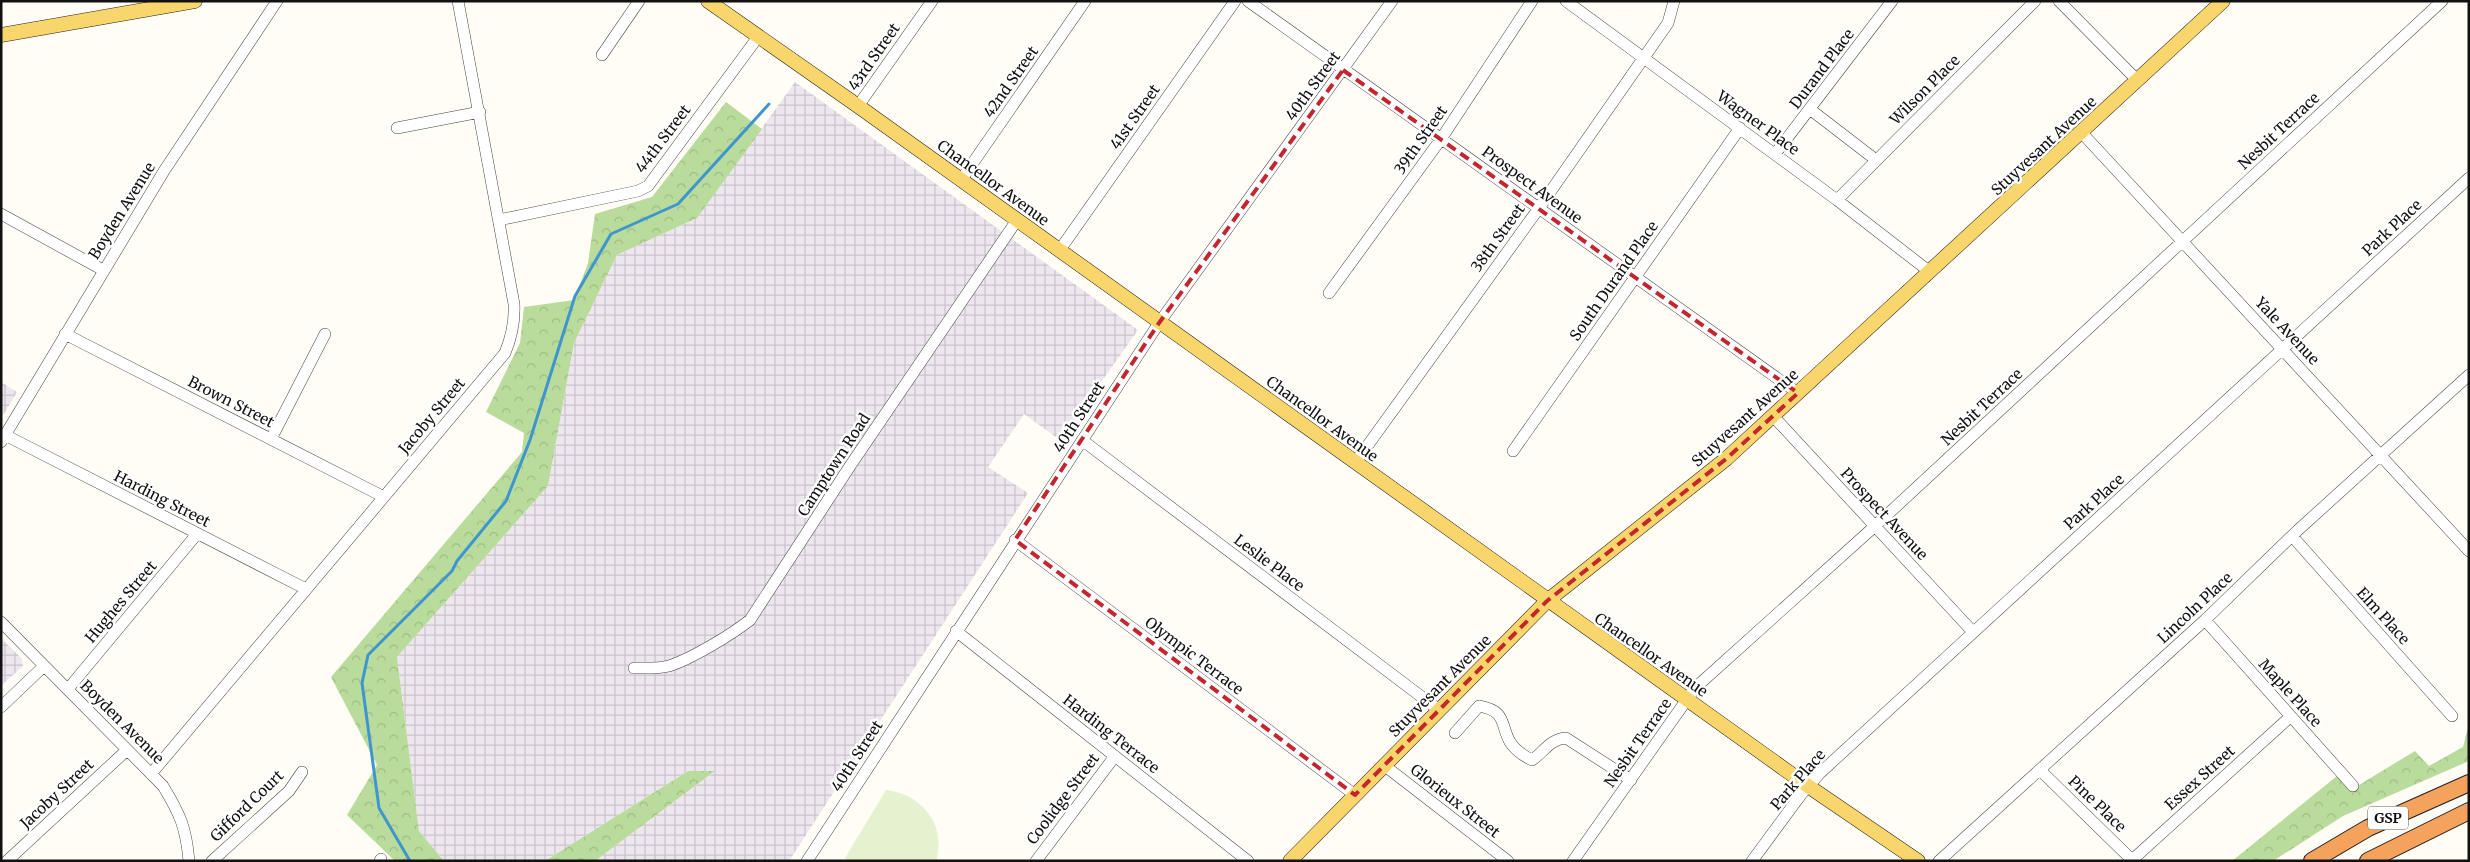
<svg xmlns="http://www.w3.org/2000/svg" width="2470" height="862" font-family="Merriweather,serif">
  <style>
    .industrial { fill: url(#industrial-grid) }
    .forest { fill: url(#forest-crowns) }
    .pitch { fill: #e6f2cf }
    .lines { fill: none; stroke-linecap: round; stroke-linejoin: round }
    .stream { stroke: #3f96cf; stroke-width: 3 }
    .minor-casing { stroke: #444; stroke-width: 12 }
    .major-casing { stroke: #222; stroke-width: 15 }
    .highway-casing { stroke: #222; stroke-width: 18 }
    .minor { stroke: #fff; stroke-width: 11 }
    .major { stroke: #f9d66b; stroke-width: 14 }
    .highway { stroke: #f5a25d; stroke-width: 16 }
    .marked { fill: none; stroke: #c4262e; stroke-width: 4; stroke-dasharray: 10 6; stroke-linejoin: round }
    .labels { text-anchor: middle; stroke-width: 5; stroke-linejoin: round; paint-order: stroke }
    .shield { fill: #fff; stroke: #585858; stroke-width: 1 }
    .shield-label { font-size: 14px; font-weight: bold; fill: #111 }
    .street-label { font-size: 15px; fill: #111; stroke: #fff }
  </style>
  <defs>
    <pattern id="industrial-grid" width="8" height="8" patternUnits="userSpaceOnUse" patternTransform="scale(1.25)"><rect width="8" height="8" fill="#eee6ef"/><path d="M0 4h8M4 0v8" fill="none" stroke="#cbc4cc"/></pattern>
    <pattern id="forest-crowns" width="20" height="18" patternUnits="userSpaceOnUse" patternTransform="scale(1.25)"><rect width="20" height="18" fill="#b9dc9c"/><path d="M2 6a3 3 0 1 1 6 0M12 15a3 3 0 1 1 6 0" fill="none" stroke="#9ebc85"/></pattern>
  </defs>
  <rect width="100%" height="100%" fill="#fffdf5"/>
  <path class="industrial" d="M795 82 1138 330 1060 440 1024 414 988 467 1028 493 789 861H595L714 772 688 771 545 861H444L419 831 397 657 548 486 574 343 617 255 697 218Z
    M1 382 17 392 4 414 1 413Z
    M1 638 22 659 23 666 1 686Z"/>
  <path class="forest" d="M726 102 762 129 697 218 617 255 574 343 548 486 397 657 419 831 444 861H395L347 815 377 765 331 677 522 452 524 433 486 412 520 343 524 307 574 300 588 263 595 214 652 197Z
    M2469 724V761L2343 816 2273 861H2232L2342 772 2354 788 2415 751 2429 766 2463 747Z
    M688 771H715L595 861H545Z"/>
  <path class="pitch" d="M886 790C921 794 947 824 936 861H849L845 858Z"/>
  <g class="lines">
    <path class="stream" d="M410 861 379 808 362 683 368 655 452 571 457 561 506 501 530 440 575 296 611 234 678 204 769 104"/>
    <defs>
      <path id="minor" d="M1248 1 1798 393
        M1566 1 1837 200 1930 272
        M2059 1 2137 80
        M602 55 639 1
        M858 106 932 1
        M1811 110 1876 160
        M397 128 480 112
        M2082 133 2469 551
        M1775 154 1892 1
        M961 180 1085 1
        M1837 200 2035 1
        M1 214 103 270
        M499 220 638 191 648 186 758 37
        M1059 251 1235 1
        M1329 293 1441 139 1532 1
        M65 334 384 497
        M1773 416 1973 632
        M5 435 306 589
        M271 439 325 334
        M1082 440 1439 710
        M1 442 164 171 277 1
        M1513 451 1740 128
        M1355 463 1539 208 1668 23 1674 1
        M2292 536 2452 716
        M1015 540 1355 795
        M2205 620 2353 786
        M1 622 163 786C180 814 186 827 189 861
        M956 631 1248 861
        M634 668C646 668 657 669 669 666 691 659 731 635 750 620L850 466 1017 220
        M68 689 197 534
        M1 707 44 666
        M1455 733 1479 706C1507 711 1500 724 1510 742 1515 750 1524 756 1532 760 1544 752 1550 739 1566 738L1631 780
        M1385 766 1508 861
        M2040 770 2132 860
        M151 774 505 353C512 336 515 322 514 304L458 1
        M7 861 127 750
        M212 861 289 791 302 772
        M380 861 381 859
        M807 861 1159 323 1392 1
        M1036 861 1115 756
        M1573 861 1695 688 1875 526 2442 1
        M1752 861 1803 792 1820 773 2469 178
        M1939 861 2205 620 2297 531 2469 375
        M2131 861 2290 717"/>
      <path id="major" d="M708 1 858 106 1808 786 1918 861
        M1 35 195 1
        M1290 861 1547 601 1726 459 2223 1"/>
      <path id="highway" d="M2312 861 2368 828 2469 783
        M2368 861 2469 811"/>
    </defs>
    <use href="#minor" class="minor-casing"/>
    <use href="#major" class="major-casing"/>
    <use href="#highway" class="highway-casing"/>
    <use href="#minor" class="minor"/>
    <use href="#major" class="major"/>
    <use href="#highway" class="highway"/>
  </g>
  <path class="marked" d="M1343 70 1798 393 1726 459 1547 601 1355 795 1015 540 1159 323Z"/>
  <g class="labels">
    <rect class="shield" x="2368" y="806.5" width="40" height="23" rx="4"/>
    <g class="shield-label">
      <text x="2388" y="823">GSP</text>
    </g>
    <g class="street-label">
      <text transform="translate(874 57) rotate(-55)" y="5">43rd Street</text>
      <text transform="translate(1822 69) rotate(-53)" y="5">Durand Place</text>
      <text transform="translate(1011 82) rotate(-55)" y="5">42nd Street</text>
      <text transform="translate(1313 86) rotate(-54)" y="5">40th Street</text>
      <text transform="translate(1925 90) rotate(-45)" y="5">Wilson Place</text>
      <text transform="translate(1135 117) rotate(-55)" y="5">41st Street</text>
      <text transform="translate(1758 123) rotate(36)" y="5">Wagner Place</text>
      <text transform="translate(2279 131) rotate(-43)" y="5">Nesbit Terrace</text>
      <text transform="translate(663 139) rotate(-53)" y="5">44th Street</text>
      <text transform="translate(1421 140) rotate(-55)" y="5">39th Street</text>
      <text transform="translate(2044 146) rotate(-43)" y="5">Stuyvesant Avenue</text>
      <text transform="translate(993 183) rotate(36)" y="5">Chancellor Avenue</text>
      <text transform="translate(1532 185) rotate(36)" y="5">Prospect Avenue</text>
      <text transform="translate(122 211) rotate(-58)" y="5">Boyden Avenue</text>
      <text transform="translate(2392 228) rotate(-43)" y="5">Park Place</text>
      <text transform="translate(1498 238) rotate(-54)" y="5">38th Street</text>
      <text transform="translate(1614 281) rotate(-55)" y="5">South Durand Place</text>
      <text transform="translate(2287 331) rotate(47)" y="5">Yale Avenue</text>
      <text transform="translate(231 402) rotate(27)" y="5">Brown Street</text>
      <text transform="translate(1982 407) rotate(-43)" y="5">Nesbit Terrace</text>
      <text transform="translate(432 416) rotate(-50)" y="5">Jacoby Street</text>
      <text transform="translate(1079 417) rotate(-57)" y="5">40th Street</text>
      <text transform="translate(1745 418) rotate(-42)" y="5">Stuyvesant Avenue</text>
      <text transform="translate(1322 419) rotate(36)" y="5">Chancellor Avenue</text>
      <text transform="translate(834 465) rotate(-57)" y="5">Camptown Road</text>
      <text transform="translate(162 499) rotate(27)" y="5">Harding Street</text>
      <text transform="translate(2094 502) rotate(-42)" y="5">Park Place</text>
      <text transform="translate(1884 514) rotate(47)" y="5">Prospect Avenue</text>
      <text transform="translate(1269 563) rotate(37)" y="5">Leslie Place</text>
      <text transform="translate(121 602) rotate(-50)" y="5">Hughes Street</text>
      <text transform="translate(2195 608) rotate(-43)" y="5">Lincoln Place</text>
      <text transform="translate(2383 616) rotate(48)" y="5">Elm Place</text>
      <text transform="translate(1651 655) rotate(35)" y="5">Chancellor Avenue</text>
      <text transform="translate(1194 656) rotate(37)" y="5">Olympic Terrace</text>
      <text transform="translate(1440 686) rotate(-45)" y="5">Stuyvesant Avenue</text>
      <text transform="translate(2290 693) rotate(48)" y="5">Maple Place</text>
      <text transform="translate(122 722) rotate(45)" y="5">Boyden Avenue</text>
      <text transform="translate(1111 734) rotate(38)" y="5">Harding Terrace</text>
      <text transform="translate(1638 743) rotate(-55)" y="5">Nesbit Terrace</text>
      <text transform="translate(857 756) rotate(-57)" y="5">40th Street</text>
      <text transform="translate(2200 778) rotate(-42)" y="5">Essex Street</text>
      <text transform="translate(1798 780) rotate(-49)" y="5">Park Place</text>
      <text transform="translate(57 794) rotate(-43)" y="5">Jacoby Street</text>
      <text transform="translate(1063 799) rotate(-53)" y="5">Coolidge Street</text>
      <text transform="translate(1455 801) rotate(38)" y="5">Glorieux Street</text>
      <text transform="translate(2097 804) rotate(44)" y="5">Pine Place</text>
      <text transform="translate(247 806) rotate(-44)" y="5">Gifford Court</text>
    </g>
  </g>
  <rect width="2470" height="862" fill="none" stroke="#111111" stroke-width="5"/>
</svg>
